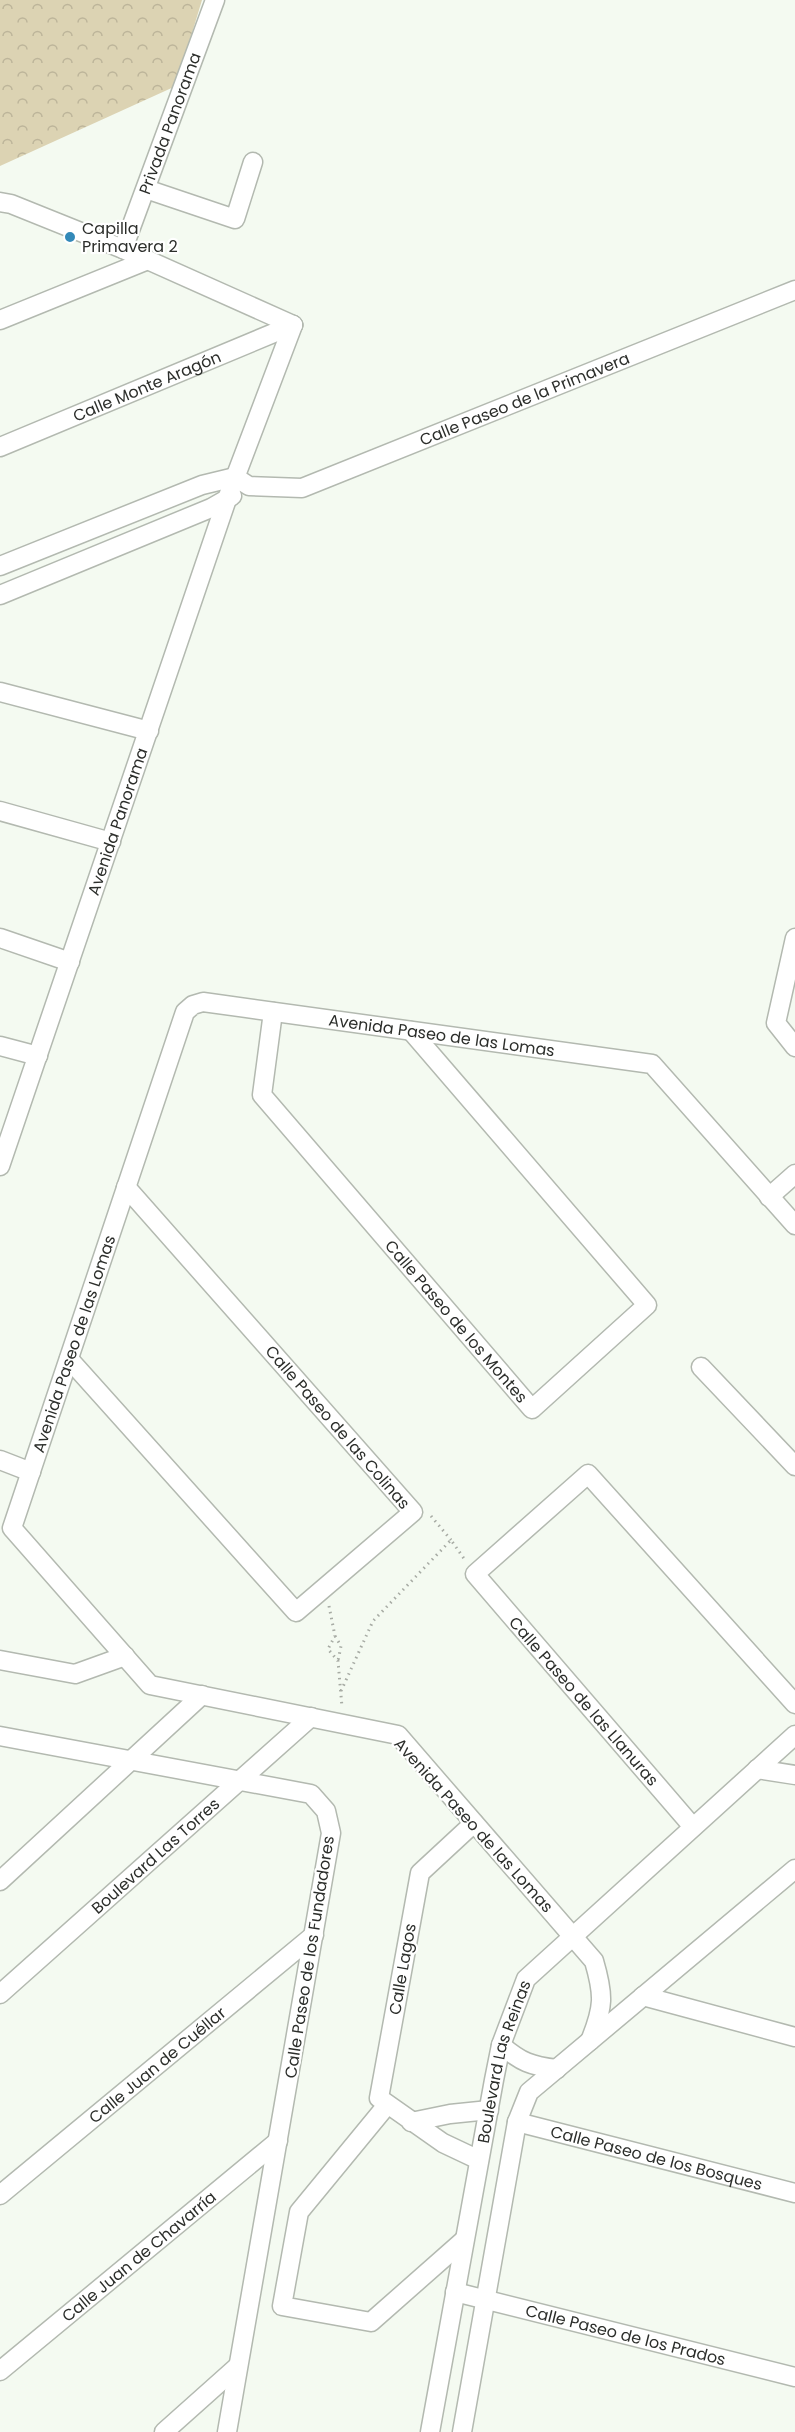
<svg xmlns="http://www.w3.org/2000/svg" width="795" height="2432" font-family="Poppins,sans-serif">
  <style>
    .forest { fill: url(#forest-crowns) }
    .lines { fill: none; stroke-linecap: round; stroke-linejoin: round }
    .street-casing { stroke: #b3b9b0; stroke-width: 21 }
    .path { stroke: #a7aba4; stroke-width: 3; stroke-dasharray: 1.5 4.5; stroke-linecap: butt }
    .street { stroke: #fff; stroke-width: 18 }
    .poi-dot { fill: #3389b8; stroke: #fff; stroke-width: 2 }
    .labels { text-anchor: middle; stroke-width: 4.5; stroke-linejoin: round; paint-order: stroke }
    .street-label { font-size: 16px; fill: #2c2e2b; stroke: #fff }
    .poi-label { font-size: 16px; fill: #2c2e2b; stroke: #fff; text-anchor: start }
  </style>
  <defs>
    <pattern id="forest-crowns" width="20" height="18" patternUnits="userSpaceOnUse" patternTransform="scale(1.5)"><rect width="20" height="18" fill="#dcd3b3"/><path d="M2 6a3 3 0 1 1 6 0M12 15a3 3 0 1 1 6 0" fill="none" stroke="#bdb59a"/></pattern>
  </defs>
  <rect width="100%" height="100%" fill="#f4faf1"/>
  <path class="forest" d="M0 0H202L176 86 0 166Z"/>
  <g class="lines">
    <defs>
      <g id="street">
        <path d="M146 189 235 219 253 162"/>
        <path d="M0 202 11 204 123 249 293 325"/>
        <path id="s1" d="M123 249 215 0"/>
        <path d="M0 320 148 260"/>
        <path id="s2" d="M0 447 293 325"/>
        <path id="s3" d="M0 566 202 485 235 477 249 486 302 488 795 290"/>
        <path d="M0 595 211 508 232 496"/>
        <path d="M0 692 149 731"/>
        <path d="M0 811 111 842"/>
        <path d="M0 938 70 962"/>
        <path d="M795 938 776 1023 795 1047"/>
        <path id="s4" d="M273 1012 262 1095 532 1409 647 1305 411 1031"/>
        <path d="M0 1046 38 1056"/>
        <path id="s5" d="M0 1166 227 499 293 325"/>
        <path d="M769 1197 795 1174"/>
        <path d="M69 1359 296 1612 413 1512 126 1187"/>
        <path d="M701 1367 795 1466"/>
        <path d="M0 1460 31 1472"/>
        <path d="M0 1660 75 1674 125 1656"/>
        <path d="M0 1736 311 1794 326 1811 331 1833 227 2432"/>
        <path d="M757 1769 795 1775"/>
        <path d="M474 1823 420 1873 379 2098 443 2143 479 2160"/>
        <path d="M693 1827 475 1574 588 1474 795 1704"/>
        <path d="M0 1881 202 1695"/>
        <path id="s6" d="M0 1994 311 1717"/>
        <path d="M643 1996 795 2037"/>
        <path id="s7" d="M590 2041C604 2007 604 1995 594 1961L398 1735 150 1685 12 1528 185 1012 193 1005 203 1002 652 1064 795 1225"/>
        <path d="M501 2045C521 2062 531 2066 557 2069"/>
        <path d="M387 2105 299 2212 282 2306 371 2322 464 2240"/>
        <path d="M411 2122 450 2114 489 2110"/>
        <path id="s8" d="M517 2122 795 2193"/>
        <path id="s9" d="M0 2195 314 1935"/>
        <path id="s10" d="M455 2292 795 2377"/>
        <path id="s11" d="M0 2371 278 2141"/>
        <path d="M164 2432 238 2366"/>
        <path id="s12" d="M430 2432 494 2080 501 2045 526 1979 795 1735"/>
        <path d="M462 2432 517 2122 529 2092 795 1869"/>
      </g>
    </defs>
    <use href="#street" class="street-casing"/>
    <path class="path" d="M431 1516 451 1540
      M329 1606 335 1636 328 1649 338 1661 342 1707
      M335 1636 341 1646 338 1661
      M341 1691 373 1621 451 1540 465 1560"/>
    <use href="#street" class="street"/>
  </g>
  <circle class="poi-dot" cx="70" cy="237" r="6"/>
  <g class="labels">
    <g class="street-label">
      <text dy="6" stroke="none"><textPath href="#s1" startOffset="134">Privada Panorama</textPath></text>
      <text dy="6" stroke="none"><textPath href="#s2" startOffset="159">Calle Monte Aragón</textPath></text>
      <text dy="6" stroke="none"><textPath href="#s3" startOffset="561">Calle Paseo de la Primavera</textPath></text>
      <text dy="6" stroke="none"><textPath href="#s5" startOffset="364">Avenida Panorama</textPath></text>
      <text dy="6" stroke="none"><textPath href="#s7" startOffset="1650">Avenida Paseo de las Lomas</textPath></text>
      <text dy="6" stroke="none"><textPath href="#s4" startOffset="382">Calle Paseo de los Montes</textPath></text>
      <text dy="6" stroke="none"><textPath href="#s7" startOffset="1038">Avenida Paseo de las Lomas</textPath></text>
      <text transform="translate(338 1427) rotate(49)" y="6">Calle Paseo de las Colinas</text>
      <text transform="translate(584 1701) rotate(49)" y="6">Calle Paseo de las Llanuras</text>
      <text transform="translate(474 1825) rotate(48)" y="6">Avenida Paseo de las Lomas</text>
      <text dy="6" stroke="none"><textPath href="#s6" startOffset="208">Boulevard Las Torres</textPath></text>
      <text transform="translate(309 1957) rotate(-81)" y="6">Calle Paseo de los Fundadores</text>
      <text transform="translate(402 1969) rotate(-80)" y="6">Calle Lagos</text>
      <text dy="6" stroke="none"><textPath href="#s12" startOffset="378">Boulevard Las Reinas</textPath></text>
      <text dy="6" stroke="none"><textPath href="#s9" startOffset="204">Calle Juan de Cuéllar</textPath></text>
      <text dy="6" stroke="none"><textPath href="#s8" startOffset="144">Calle Paseo de los Bosques</textPath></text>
      <text dy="6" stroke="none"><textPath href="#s11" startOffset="180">Calle Juan de Chavarría</textPath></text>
      <text dy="6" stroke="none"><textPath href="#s10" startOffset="176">Calle Paseo de los Prados</textPath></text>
    </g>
    <g class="poi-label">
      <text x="82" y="234">Capilla<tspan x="82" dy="18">Primavera 2</tspan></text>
    </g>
  </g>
</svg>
